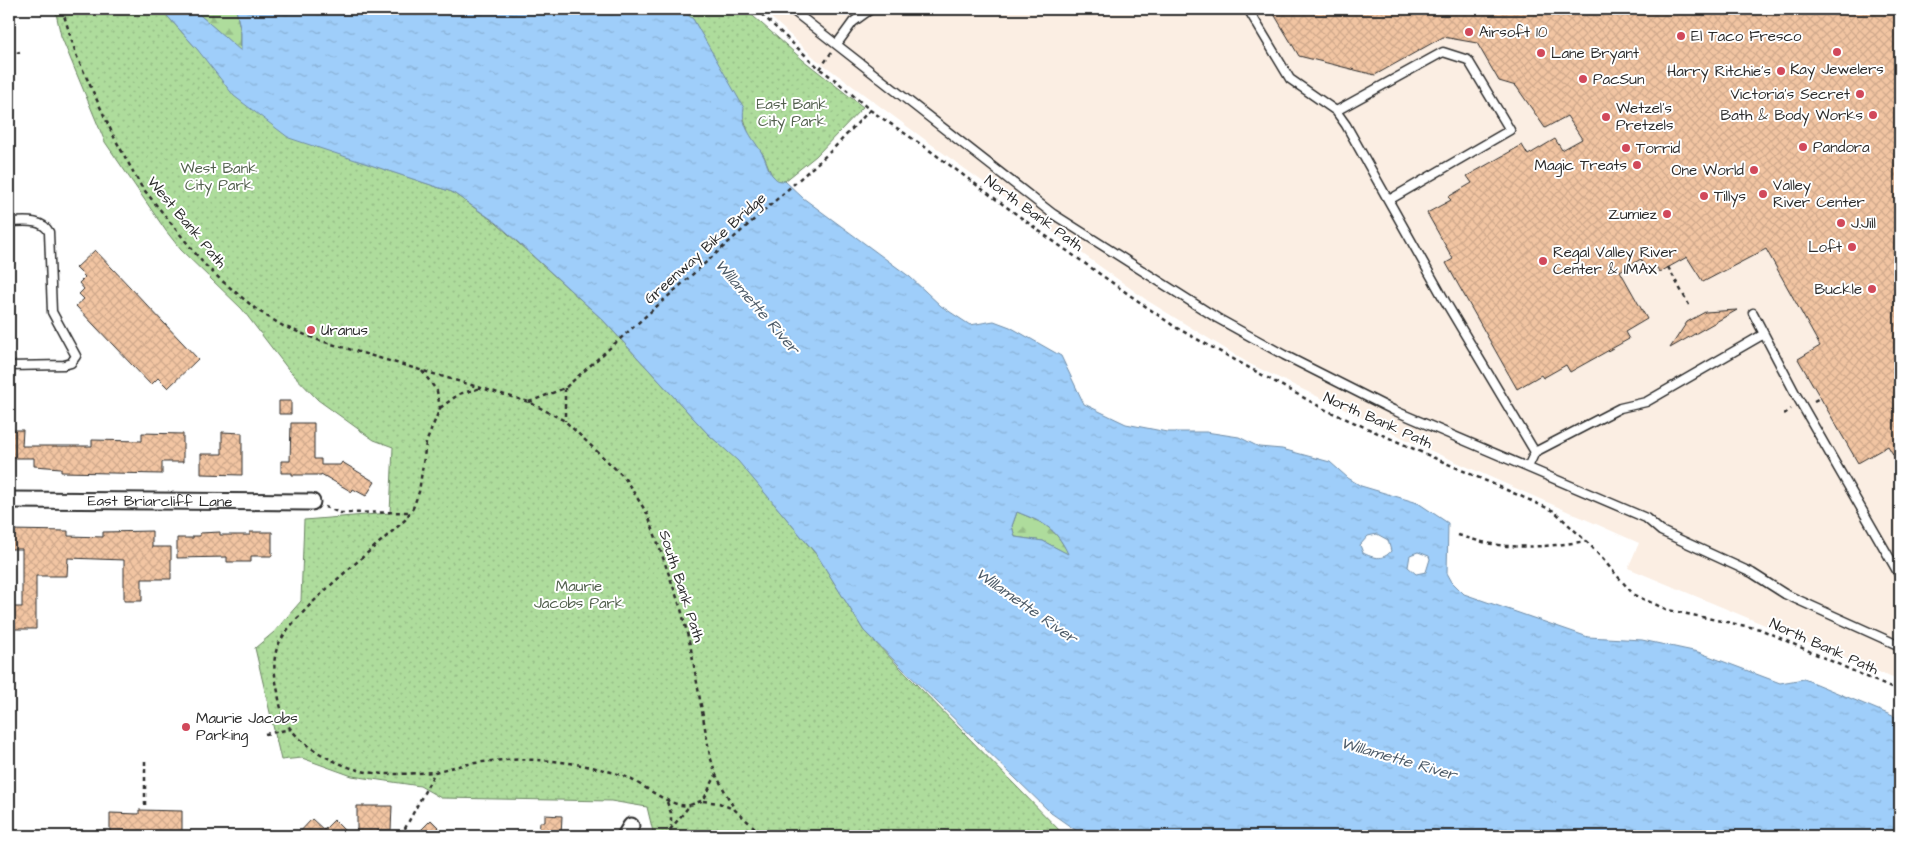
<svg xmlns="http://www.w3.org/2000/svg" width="1909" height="845" font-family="'Architects Daughter',sans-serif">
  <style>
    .built { fill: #fbeee3 }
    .forest { fill: url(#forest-firs); stroke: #6c8464 }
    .park { fill: url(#park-dots); stroke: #6c8464 }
    .water { fill: url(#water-ripples); stroke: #718da7; fill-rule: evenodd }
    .building { fill: url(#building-cross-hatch); stroke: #2b2b2b }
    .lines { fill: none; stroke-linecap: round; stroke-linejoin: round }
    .service-casing { stroke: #2b2b2b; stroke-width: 11 }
    .minor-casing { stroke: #2b2b2b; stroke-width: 19 }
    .path { stroke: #2b2b2b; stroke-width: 2.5; stroke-dasharray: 4 4; stroke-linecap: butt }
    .service { stroke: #fff; stroke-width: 8 }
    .minor { stroke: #fff; stroke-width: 15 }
    .poi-dot { fill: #d1495b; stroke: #fff; stroke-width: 2 }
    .labels { text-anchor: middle; stroke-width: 4; stroke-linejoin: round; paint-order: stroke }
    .poi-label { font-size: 15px; fill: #2b2b2b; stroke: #fff; text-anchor: start }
    .park-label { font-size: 15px; fill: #52604d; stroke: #fff }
    .street-label { font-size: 15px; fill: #2b2b2b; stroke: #fff }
    .water-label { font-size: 16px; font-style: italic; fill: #4e5c69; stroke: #fff }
  </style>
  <defs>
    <pattern id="forest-firs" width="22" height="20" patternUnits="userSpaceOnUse" patternTransform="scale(1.25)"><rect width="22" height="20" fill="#aedc9c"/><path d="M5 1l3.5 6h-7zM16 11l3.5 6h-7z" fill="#96bd87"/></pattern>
    <pattern id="park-dots" width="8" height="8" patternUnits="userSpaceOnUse" patternTransform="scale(1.25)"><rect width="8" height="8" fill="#aedc9c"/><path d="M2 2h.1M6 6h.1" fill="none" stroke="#96bd87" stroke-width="1.8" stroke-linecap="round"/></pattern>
    <pattern id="water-ripples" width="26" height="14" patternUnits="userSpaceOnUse" patternTransform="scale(1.25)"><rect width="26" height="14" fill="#9fcefa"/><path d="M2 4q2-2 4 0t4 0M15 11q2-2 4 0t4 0" fill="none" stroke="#89b1d6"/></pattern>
    <pattern id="building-cross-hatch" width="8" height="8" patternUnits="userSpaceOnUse" patternTransform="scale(1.25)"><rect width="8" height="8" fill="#f2c5a2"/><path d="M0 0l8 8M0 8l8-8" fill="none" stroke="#d0a98c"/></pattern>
  </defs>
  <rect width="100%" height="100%" fill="#fff"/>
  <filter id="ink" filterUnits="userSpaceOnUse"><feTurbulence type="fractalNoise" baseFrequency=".02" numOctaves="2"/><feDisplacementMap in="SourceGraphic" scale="10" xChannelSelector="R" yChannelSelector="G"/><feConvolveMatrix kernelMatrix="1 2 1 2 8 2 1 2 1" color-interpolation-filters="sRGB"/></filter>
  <g filter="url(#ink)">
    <path class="built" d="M762 9H1900V681L1628 568 1639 543 1418 445 1250 364 1148 301 950 158 816 59Z"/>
    <path class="forest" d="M193 9H236L241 33V52Z
      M1017 512C1044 523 1055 527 1069 555L1043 541 1015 537 1012 526Z"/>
    <path class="park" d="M55 9H161L197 49 333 152 452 192 496 223 602 319 708 434 739 461 819 558 864 631 1065 836H654L647 807 611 801 441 798 420 786 352 776 302 758 281 760 255 648 274 632 301 601 304 520 390 513 393 447 374 440 361 431 318 400 288 369 242 309 181 250 166 231 105 142 61 36Z
      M680 9H745L803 60 863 107 816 156 785 181H778L772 176 764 156 749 135 743 115 693 19Z"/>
    <path class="water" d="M161 9H193L241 51V33L236 9H680L693 19 744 108C740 127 755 140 763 155 767 162 768 172 774 177 777 181 780 181 785 181L803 198 910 277 941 306 970 325 994 321 1010 327 1061 356 1084 404 1126 424 1167 432H1206L1239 437 1259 447 1282 449 1330 462 1348 478 1361 486 1418 503 1448 523 1447 573 1452 582 1464 594 1588 637 1642 640 1698 652 1780 683 1804 679 1900 719V836H1084L1051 813 864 631 817 555 738 461 708 434 603 320 497 223 452 192 289 138 234 96 197 49ZM1017 512C1042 522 1056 527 1068 554L1043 541 1015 537 1012 526ZM1377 534 1388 540 1391 551C1383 561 1373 558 1363 553L1360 545 1368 536ZM1418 552 1429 556 1430 559 1426 572 1416 574 1408 567 1410 555Z"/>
    <path class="building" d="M1271 9H1900V466L1888 446 1858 463 1798 359 1820 346 1766 249 1703 282 1687 257 1660 272 1656 267 1647 271 1641 259 1620 271 1647 319 1625 332 1629 339 1570 372 1566 365 1543 378 1541 375 1517 389 1446 263 1453 259 1427 213 1451 200 1448 197 1472 183 1467 176 1522 145 1528 155 1555 139 1562 150 1582 139 1567 116 1545 128 1516 86 1499 81 1477 43 1443 37 1375 75 1299 56Z
      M95 250 198 359 168 388 158 378 151 385 76 306 84 299 79 294 84 289 79 283 85 277 76 268Z
      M1737 310 1670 348 1687 322 1705 312Z
      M279 401H291V414H279Z
      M291 423H314V459H321V465H340L342 462 375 482 366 496 353 489 352 492 321 474V475H292V473H281V461H290Z
      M9 430H23L22 446H92V440L142 441V433L183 434V462H162V474L61 472V468L34 466V458H9Z
      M222 432 242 433V475L201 474V454H222Z
      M9 530 68 531V536L103 537V532L152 531V547H171V579H142V601H124V560L68 558 67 576H36V629H9V607H22V549H9Z
      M220 532V535H250V532H272V556H251V562H227V557L177 558V538H193V536H200V533Z
      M357 806H392L391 830H378V834H357Z
      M139 810 182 811V836H110V813L139 814Z
      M545 815 562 816 561 836H539L540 822H545Z
      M312 819 324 830 334 820 350 836H296Z
      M431 820 447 836H415Z"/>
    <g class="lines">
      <defs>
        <path id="service" d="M791 9 1053 214 1217 318 1284 355 1393 410 1646 518 1661 531 1752 573 1785 594 1900 646
          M1248 9 1290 79 1336 111 1346 125 1445 301 1535 452
          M837 44 853 22 871 9
          M1336 111 1443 52 1468 60 1510 130 1389 200
          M9 222C22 222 42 218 49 232L52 312 76 356 71 363 64 365 9 366
          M1753 313 1764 334
          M1528 467 1535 452 1620 408 1646 402 1764 334 1795 393 1900 576"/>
        <g id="minor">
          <path id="s1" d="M9 500 312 502"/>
          <path d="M625 836 631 826"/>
        </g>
      </defs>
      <use href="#service" class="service-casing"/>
      <use href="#minor" class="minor-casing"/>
      <path class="path" d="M62 9 77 57 114 137 141 186 204 264 221 280 257 310 283 326 318 340 529 402 565 421 624 477 648 515 681 609 691 649 710 756 716 775 735 810 755 828 769 836
        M756 9 820 69 834 79 870 110 925 147 1046 236 1175 327 1326 410 1554 511 1592 547 1634 595 1668 610 1760 629 1900 692
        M9 55 20 52
        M820 69 831 53
        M1668 267 1689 305
        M422 371 437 391 440 408 426 443 419 492 413 508 405 520C373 549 339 576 309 606 300 616 289 626 282 638 271 655 274 673 278 692 279 701 281 710 284 718 296 745 339 767 367 772 389 776 413 773 435 772
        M565 388V421
        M1814 401 1820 398
        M529 402 565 388 831 151 870 110
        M440 408 459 394 481 388
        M1784 414 1791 409
        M325 507 341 513 410 512
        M1458 535C1469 538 1480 542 1492 544 1522 549 1555 546 1586 541
        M265 734 291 729
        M145 761V806
        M703 801 719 803 733 809
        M667 802 671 813V826
        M401 836 435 772C494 754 563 756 621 775 640 781 672 810 690 805
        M665 836 690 805 701 801 705 797 716 775
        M750 836 755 828"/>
      <use href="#service" class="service"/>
      <use href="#minor" class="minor"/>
    </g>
  </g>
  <g class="poi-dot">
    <circle cx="1469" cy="32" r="5"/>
    <circle cx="1681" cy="36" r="5"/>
    <circle cx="1837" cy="52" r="5"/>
    <circle cx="1541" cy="53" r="5"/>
    <circle cx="1781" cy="71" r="5"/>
    <circle cx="1583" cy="79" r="5"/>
    <circle cx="1860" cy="94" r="5"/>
    <circle cx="1873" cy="115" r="5"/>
    <circle cx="1606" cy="117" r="5"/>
    <circle cx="1803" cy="147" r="5"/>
    <circle cx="1626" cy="148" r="5"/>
    <circle cx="1637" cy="165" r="5"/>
    <circle cx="1754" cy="170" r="5"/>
    <circle cx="1763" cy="194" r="5"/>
    <circle cx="1704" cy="196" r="5"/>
    <circle cx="1667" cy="214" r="5"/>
    <circle cx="1841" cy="223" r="5"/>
    <circle cx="1852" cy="247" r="5"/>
    <circle cx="1543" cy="261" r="5"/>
    <circle cx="1872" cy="289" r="5"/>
    <circle cx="311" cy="330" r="5"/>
    <circle cx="186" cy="727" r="5"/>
  </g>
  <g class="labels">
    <g class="poi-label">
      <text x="1479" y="37">Airsoft 10</text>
      <text x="1691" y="41">El Taco Fresco</text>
      <text x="1551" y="58">Lane Bryant</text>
      <text x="1837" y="74" text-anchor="middle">Kay Jewelers</text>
      <text x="1771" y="76" text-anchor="end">Harry Ritchie's</text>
      <text x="1593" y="84">PacSun</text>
      <text x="1850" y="99" text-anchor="end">Victoria's Secret</text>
      <text x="1616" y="113">Wetzel's<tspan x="1616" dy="17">Pretzels</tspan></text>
      <text x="1863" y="120" text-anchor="end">Bath &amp; Body Works</text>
      <text x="1813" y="152">Pandora</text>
      <text x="1636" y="153">Torrid</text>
      <text x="1627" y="170" text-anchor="end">Magic Treats</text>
      <text x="1744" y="175" text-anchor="end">One World</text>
      <text x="1773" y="190">Valley<tspan x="1773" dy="17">River Center</tspan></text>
      <text x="1714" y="201">Tillys</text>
      <text x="1657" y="219" text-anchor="end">Zumiez</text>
      <text x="1851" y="228">J.Jill</text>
      <text x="1842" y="252" text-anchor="end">Loft</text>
      <text x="1553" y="257">Regal Valley River<tspan x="1553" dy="17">Center &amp; IMAX</tspan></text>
      <text x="1862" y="294" text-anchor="end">Buckle</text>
      <text x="321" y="335">Uranus</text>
      <text x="196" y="723">Maurie Jacobs<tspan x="196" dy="17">Parking</tspan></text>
    </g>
    <g class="park-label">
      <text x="792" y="109">East Bank<tspan x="792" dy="17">City Park</tspan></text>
      <text x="219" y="173">West Bank<tspan x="219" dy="17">City Park</tspan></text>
      <text x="579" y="591">Maurie<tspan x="579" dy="17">Jacobs Park</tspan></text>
    </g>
    <g class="street-label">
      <text transform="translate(1034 213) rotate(36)" y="5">North Bank Path</text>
      <text transform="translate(187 222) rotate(50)" y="5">West Bank Path</text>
      <text transform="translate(705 248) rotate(-42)" y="5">Greenway Bike Bridge</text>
      <text transform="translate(1378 420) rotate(24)" y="5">North Bank Path</text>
      <text dy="5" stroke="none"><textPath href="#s1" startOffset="151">East Briarcliff Lane</textPath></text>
      <text transform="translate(682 586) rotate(72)" y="5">South Bank Path</text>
      <text transform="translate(1824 646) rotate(24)" y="5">North Bank Path</text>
    </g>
    <g class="water-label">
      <text transform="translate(758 306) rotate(49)" y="6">Willamette River</text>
      <text transform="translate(1027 605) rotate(35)" y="6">Willamette River</text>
      <text transform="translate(1399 758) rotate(16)" y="6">Willamette River</text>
    </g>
  </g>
  <rect width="1909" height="845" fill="none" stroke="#fff" stroke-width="30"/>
  <rect x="15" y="15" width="1879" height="815" fill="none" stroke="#2b2b2b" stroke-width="2" filter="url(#ink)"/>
</svg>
